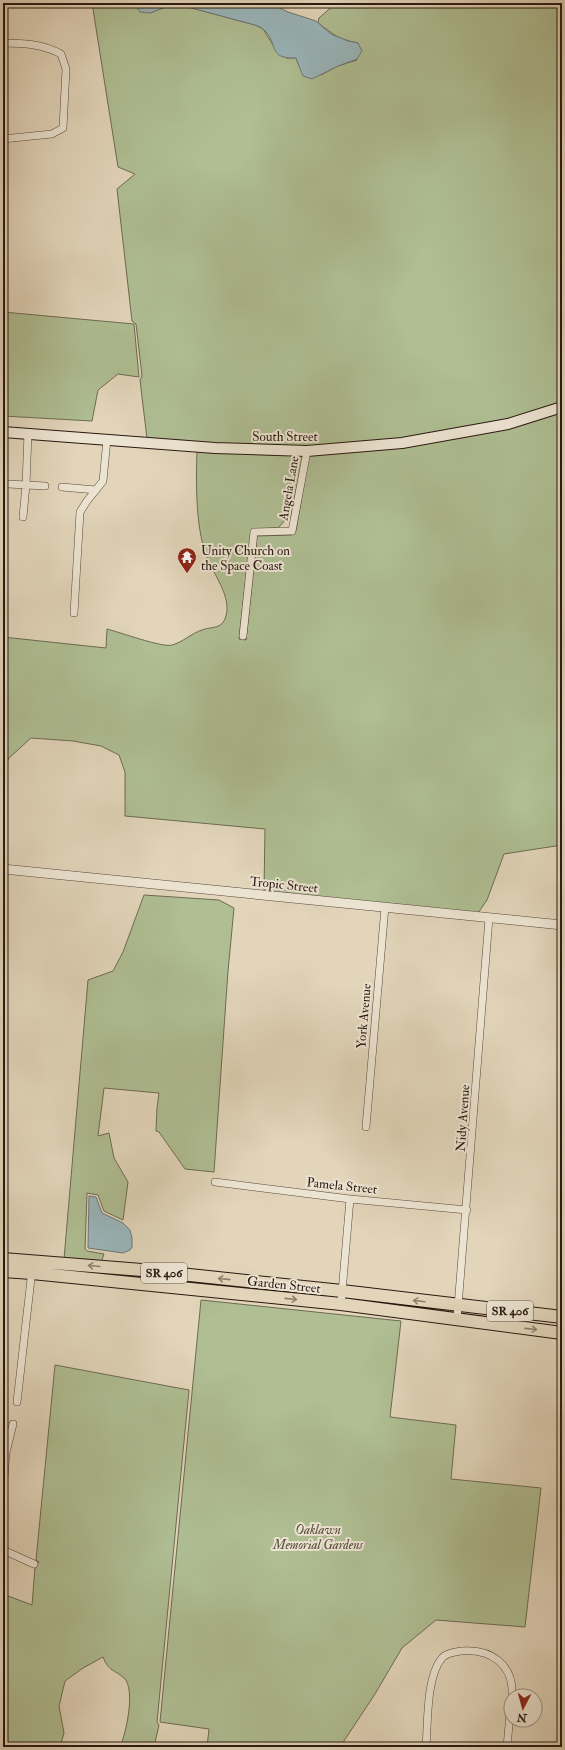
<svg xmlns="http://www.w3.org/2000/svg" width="565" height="1750" font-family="'IM FELL Double Pica',serif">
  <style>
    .green { fill: #afbe93; stroke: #6c6b52 }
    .water { fill: #99b6bb; stroke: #6d7777 }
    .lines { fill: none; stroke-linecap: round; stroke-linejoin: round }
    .minor-casing { stroke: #58473a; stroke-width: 8 }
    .tertiary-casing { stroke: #58473a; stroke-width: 10 }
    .secondary-casing { stroke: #2a1810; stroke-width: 12 }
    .primary-casing { stroke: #2a1810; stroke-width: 14 }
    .minor { stroke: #ece4d2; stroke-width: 7 }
    .tertiary { stroke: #ece4d2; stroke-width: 9 }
    .secondary { stroke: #ece4d2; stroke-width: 10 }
    .primary { stroke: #e2d5ba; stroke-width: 12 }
    .oneway { stroke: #8f806e }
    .labels { text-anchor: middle; stroke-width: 4; stroke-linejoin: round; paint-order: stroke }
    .shield { fill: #ece4d2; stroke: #64554a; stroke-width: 1 }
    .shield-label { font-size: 12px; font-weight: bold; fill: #2a1810 }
    .street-label { font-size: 13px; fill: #2a1810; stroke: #ece4d2 }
    .poi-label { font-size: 13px; fill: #2a1810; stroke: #ece4d2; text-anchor: start }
    .park-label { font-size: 13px; font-style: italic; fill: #524a37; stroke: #ece4d2 }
  </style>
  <rect width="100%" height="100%" fill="#e2d5ba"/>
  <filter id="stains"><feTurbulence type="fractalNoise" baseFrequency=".005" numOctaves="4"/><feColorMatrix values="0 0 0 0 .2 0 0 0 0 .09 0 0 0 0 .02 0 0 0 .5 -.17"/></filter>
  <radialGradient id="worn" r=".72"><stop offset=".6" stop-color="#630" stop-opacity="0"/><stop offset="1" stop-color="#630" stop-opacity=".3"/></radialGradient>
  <path class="green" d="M92 3H134V5L150 13 168 6 188 7 255 25 263 29 273 45 286 58H296L299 66 321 75 338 66 357 60 358 43C339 40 333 34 318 23L319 18 336 3H562V403L507 421 402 440 307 447 215 444 147 439 140 380 142 376 136 324 132 321 117 189 135 174 118 167Z
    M3 312 134 324 139 377 118 374 98 390 92 421 3 416Z
    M562 411V845L504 854 487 900 478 913 265 891 264 890 265 829 125 816V772L119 755 101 746 73 741 31 738 9 758 3 770V637L106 648 107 629C119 632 163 648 172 645 183 642 192 633 202 630 212 626 222 630 226 616 231 597 216 578 209 562 195 533 196 482 197 450L303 454 291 517H288L278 528 254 529 251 532 239 639 246 640 257 536 292 535 296 531 309 454Z
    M144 895 219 900 234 908 228 971 214 1172 185 1169 159 1132 156 1131 157 1108 159 1093 104 1088 98 1136 109 1133 114 1158 128 1182 123 1220 104 1211 98 1195 87 1193 85 1249 87 1251 104 1254 101 1263 64 1259 88 980 113 971 123 952Z
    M201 1300 401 1321 390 1417 456 1425 451 1479 541 1488 525 1627 436 1620 402 1648 375 1694 340 1747H207L209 1729 160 1722Z
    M55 1365 189 1390 157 1722 159 1725 154 1747H120C126 1734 136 1689 124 1678 114 1669 109 1672 103 1657L83 1668 65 1681 59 1706 64 1733 60 1747H31L3 1741V1594L32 1605 35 1568 39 1562 36 1560Z"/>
  <path class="water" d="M134 3H270L288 12 316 21 331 34 348 41 358 43 362 51 357 59 338 66 312 79 303 76 296 58C266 59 279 42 263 29 261 27 257 26 255 25L188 7 168 6 150 13 140 12Z
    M89 1196 96 1197 102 1213 123 1223 130 1230 132 1238V1247L130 1250 123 1253 88 1248Z"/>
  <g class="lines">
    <defs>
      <path id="minor" d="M3 43C23 43 43 44 61 54L66 69 63 128 52 134 3 139
        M8 484 45 486
        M62 487 96 490
        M23 517 26 485 28 433
        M74 613 80 512 87 501 103 481 107 439
        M243 636 254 532 292 531 307 451
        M366 1127 385 907
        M215 1182 350 1199 467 1210
        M341 1304 350 1199
        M457 1319 489 918
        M17 1402 32 1270
        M3 1491 6 1453 13 1424
        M3 1550 34 1564
        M426 1747C428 1723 426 1677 442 1658 446 1653 455 1652 461 1651 491 1648 514 1665 512 1696
        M507 1747 511 1703"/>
      <path id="tertiary" d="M3 869 562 925
        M3 1746 9 1747"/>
      <path id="secondary" d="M3 432 215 448 307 451 402 443 508 424 562 407"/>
      <path id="primary" d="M3 1259 142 1270 342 1291 562 1317
        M3 1271 32 1273 341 1304 562 1333"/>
    </defs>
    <use href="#minor" class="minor-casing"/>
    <use href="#tertiary" class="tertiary-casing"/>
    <use href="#secondary" class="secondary-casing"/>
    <use href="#primary" class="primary-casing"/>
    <use href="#minor" class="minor"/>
    <use href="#tertiary" class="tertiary"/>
    <use href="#secondary" class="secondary"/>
    <use href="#primary" class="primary"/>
  </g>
  <defs><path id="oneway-shaft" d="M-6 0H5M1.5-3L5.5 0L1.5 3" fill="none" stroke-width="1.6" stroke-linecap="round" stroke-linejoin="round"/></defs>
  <g class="oneway">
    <use href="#oneway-shaft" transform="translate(94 1266) rotate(-175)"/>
    <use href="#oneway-shaft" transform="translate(224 1279) rotate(-174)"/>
    <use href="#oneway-shaft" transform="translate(291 1299) rotate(6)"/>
    <use href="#oneway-shaft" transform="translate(419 1301) rotate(-173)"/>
    <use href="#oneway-shaft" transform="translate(531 1329) rotate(6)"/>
  </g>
  <defs>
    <symbol id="temple-pin" viewBox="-11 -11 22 30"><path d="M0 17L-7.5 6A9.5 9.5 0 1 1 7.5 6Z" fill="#8f2418" stroke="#ece4d2"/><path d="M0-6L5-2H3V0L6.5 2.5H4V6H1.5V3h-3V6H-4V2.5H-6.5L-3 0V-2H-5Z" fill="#fff"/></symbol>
  </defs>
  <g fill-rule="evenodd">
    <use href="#temple-pin" x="176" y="546" width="22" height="30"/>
  </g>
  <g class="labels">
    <g class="shield">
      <rect x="141" y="1263" width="46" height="20" rx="3"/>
      <rect x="487" y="1301" width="46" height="20" rx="3"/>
    </g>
    <g class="shield-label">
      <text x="164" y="1277">SR 406</text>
      <text x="510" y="1315">SR 406</text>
    </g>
    <g class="street-label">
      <text x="285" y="441">South Street</text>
      <text transform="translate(288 488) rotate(-80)" y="5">Angela Lane</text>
      <text transform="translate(284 884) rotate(6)" y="5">Tropic Street</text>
      <text transform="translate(363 1016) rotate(-85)" y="5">York Avenue</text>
      <text transform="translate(462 1118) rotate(-86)" y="5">Nidy Avenue</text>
      <text transform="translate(342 1185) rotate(6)" y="5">Pamela Street</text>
      <text transform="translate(284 1284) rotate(6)" y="5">Garden Street</text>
    </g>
    <g class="poi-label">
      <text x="201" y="555">Unity Church on<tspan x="201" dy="15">the Space Coast</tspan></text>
    </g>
    <g class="park-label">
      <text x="318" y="1534">Oaklawn<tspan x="318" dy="15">Memorial Gardens</tspan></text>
    </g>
  </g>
  <rect width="565" height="1750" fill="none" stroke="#e2d5ba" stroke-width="16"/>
  <rect x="4" y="4" width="557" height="1742" fill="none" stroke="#2a1810" stroke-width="2"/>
  <rect x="8" y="8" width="549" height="1734" fill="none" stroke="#2a1810"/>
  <g transform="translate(523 1708) rotate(186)"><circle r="19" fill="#ece4d2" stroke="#9e9284"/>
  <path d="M0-3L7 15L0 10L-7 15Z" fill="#8f2418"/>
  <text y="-6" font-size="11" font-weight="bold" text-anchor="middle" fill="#2a1810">N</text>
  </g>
  <rect width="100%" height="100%" filter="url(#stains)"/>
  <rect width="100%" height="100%" fill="url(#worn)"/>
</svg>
